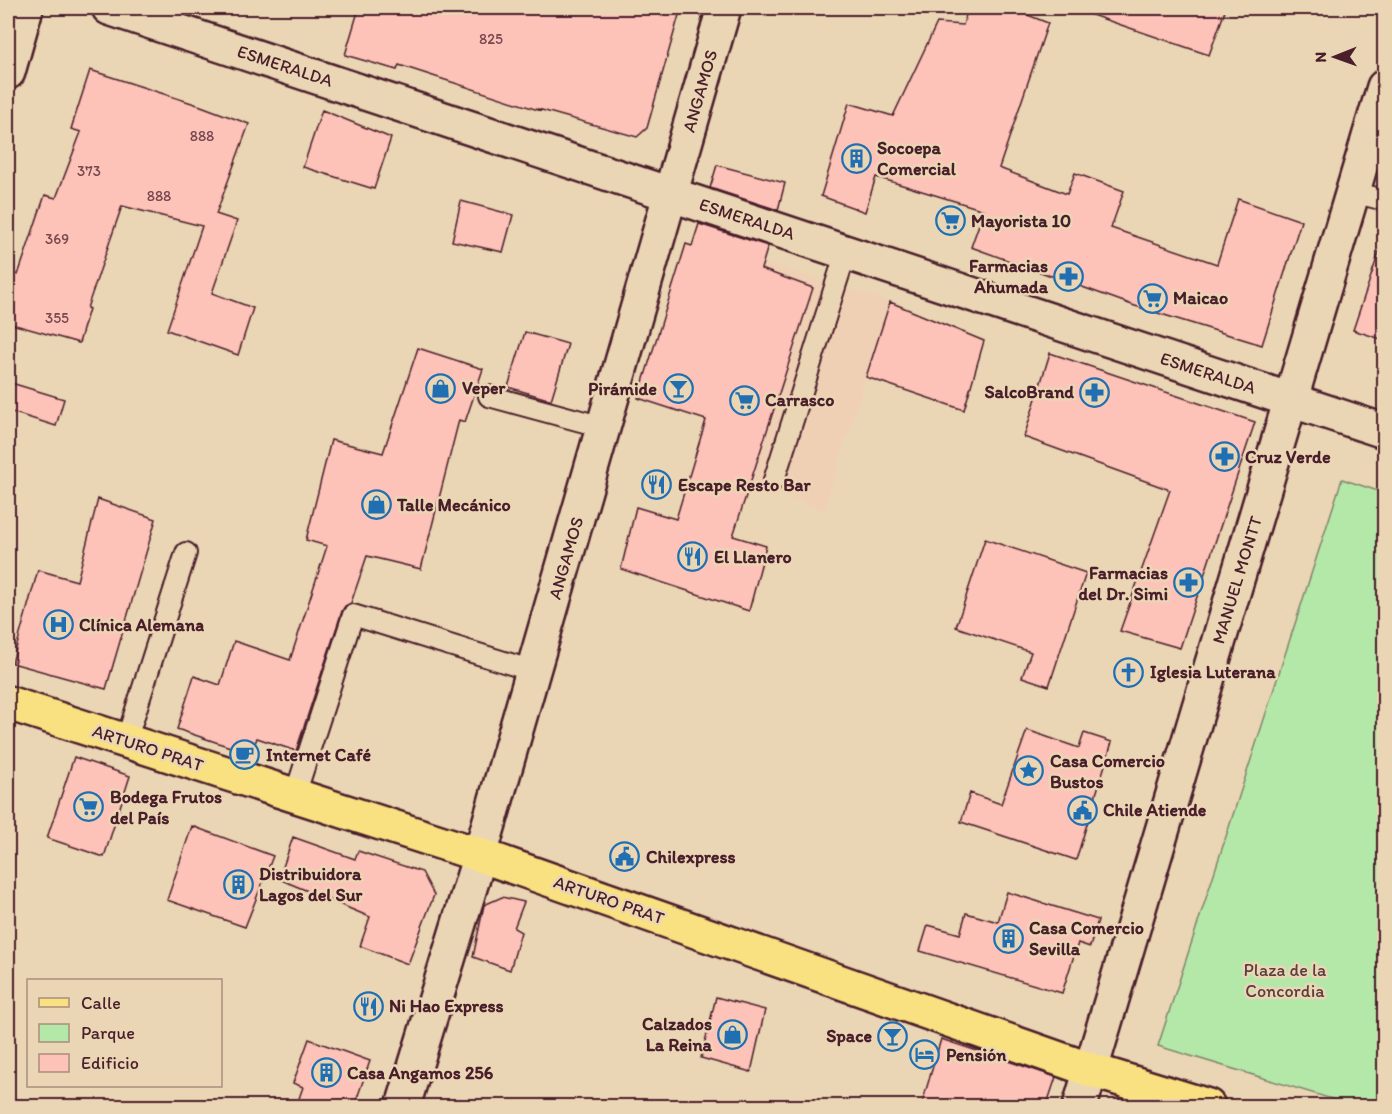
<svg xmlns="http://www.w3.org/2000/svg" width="1392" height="1114" font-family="Itim,sans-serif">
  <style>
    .built { fill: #f0d0b5 }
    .green { fill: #b4e8a9; stroke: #7f846a; stroke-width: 1.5 }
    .building { fill: #fdc2b8; stroke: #4a1f2b; stroke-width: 1.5 }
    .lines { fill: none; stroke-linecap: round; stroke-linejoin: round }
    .lane-casing { stroke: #4a1f2b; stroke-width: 24 }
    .street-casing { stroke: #4a1f2b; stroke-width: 38 }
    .secondary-casing { stroke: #4a1f2b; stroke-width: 38 }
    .primary-casing { stroke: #4a1f2b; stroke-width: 38 }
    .lane { stroke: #ead6b4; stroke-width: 20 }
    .street { stroke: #ead6b4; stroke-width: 33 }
    .secondary { stroke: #ead6b4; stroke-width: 33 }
    .primary { stroke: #f9e181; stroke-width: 33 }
    .labels { text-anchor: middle; stroke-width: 5; stroke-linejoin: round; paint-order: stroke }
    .number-label { font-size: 15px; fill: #77484e }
    .street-label { font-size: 18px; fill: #4a1f2b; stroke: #ead6b4 }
    .poi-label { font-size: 18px; font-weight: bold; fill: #4a1f2b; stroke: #ead6b4; text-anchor: start }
    .park-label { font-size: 18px; fill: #5a3d3e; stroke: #ead6b4 }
  </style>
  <rect width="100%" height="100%" fill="#ead6b4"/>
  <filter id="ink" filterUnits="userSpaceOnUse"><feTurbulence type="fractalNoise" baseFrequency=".0167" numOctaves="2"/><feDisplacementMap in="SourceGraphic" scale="12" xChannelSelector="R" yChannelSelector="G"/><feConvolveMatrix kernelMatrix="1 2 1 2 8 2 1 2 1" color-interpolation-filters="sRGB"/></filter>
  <g filter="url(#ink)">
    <path class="built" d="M757 260 890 302 824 510 749 485 745 498 688 480Z"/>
    <path class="green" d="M1342 479 1384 493V1106H1355L1158 1046Z"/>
    <path class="building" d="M359 8H681L647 128 637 137 538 109V110L399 65 397 70 345 55Z
      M968 8H1010L1048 23 999 168 1067 194 1075 173 1124 191 1111 228 1217 264 1238 199 1301 221 1262 345 1135 306 971 247 984 210 876 177 865 212 821 196 849 103 893 116 937 23 963 25Z
      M1084 8H1226L1209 55 1083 12Z
      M90 70 201 106 249 124 216 214 237 221 212 293 253 308 238 355 167 330 202 226 122 206 87 308 89 309 79 343 8 323V271L18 275 45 195 56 198 81 132 71 129Z
      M322 110 391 138 374 189 303 167Z
      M717 165 785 183 778 210 710 188Z
      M461 201 513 215 503 252 452 241Z
      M699 224 768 246 761 269 813 288 733 536 766 546 749 611 621 569 636 507 676 519 706 420 638 398 686 244 692 246Z
      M1379 252 1384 253V340L1353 330Z
      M890 302 984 341 964 410 866 377Z
      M525 332 568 344 551 400 508 387Z
      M418 348 483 369 465 422 459 420 421 569 367 556 351 603 345 606 342 611 296 751 257 738 251 754 177 729 194 676 220 685 234 641 290 660 327 546 306 540 331 440 383 453Z
      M1050 353 1255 422 1180 648 1120 631 1170 490 1024 437Z
      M8 382 64 399 56 426 8 411Z
      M98 499 156 519 106 689 12 663 38 570 77 581Z
      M985 539 1086 573 1049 686 1022 677 1031 652 956 627Z
      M1027 730 1079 748 1084 733 1112 742 1076 860 961 822 970 793 1001 804Z
      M74 757 130 776 104 857 47 838Z
      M192 826 273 856 245 927 167 900Z
      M293 837 355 859 358 851 422 872 434 895 408 964 360 946 370 917 279 879Z
      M1007 892 1098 920 1090 947 1078 943 1062 993 920 951 928 925 960 934 966 913 998 922Z
      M502 897 524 902 514 928 521 932 510 970 473 957 484 905Z
      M716 997 765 1010 751 1072 701 1058Z
      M309 1039 370 1061 354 1107H296L303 1087 293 1083Z
      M941 1039 1056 1077 1046 1107H921Z"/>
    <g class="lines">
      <defs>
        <path id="lane" d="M1353 192 1384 200
          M489 396 603 427
          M774 480 846 252
          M126 741 186 553
          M295 795 353 615 533 671"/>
        <path id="street" d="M1080 1106 1384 87"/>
        <path id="secondary" d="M109 8 1384 431
          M8 72 26 8
          M403 1106 480 855 724 8"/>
        <path id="primary" d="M8 703 480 855 1091 1070 1208 1106"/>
      </defs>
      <use href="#lane" class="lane-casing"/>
      <use href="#street" class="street-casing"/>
      <use href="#secondary" class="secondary-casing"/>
      <use href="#primary" class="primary-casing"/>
      <use href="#lane" class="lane"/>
      <use href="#street" class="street"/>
      <use href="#secondary" class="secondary"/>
      <use href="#primary" class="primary"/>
    </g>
  </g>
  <defs>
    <symbol id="building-ring" viewBox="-11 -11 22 22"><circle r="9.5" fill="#ead6b4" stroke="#1f6fb2" stroke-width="1.5"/><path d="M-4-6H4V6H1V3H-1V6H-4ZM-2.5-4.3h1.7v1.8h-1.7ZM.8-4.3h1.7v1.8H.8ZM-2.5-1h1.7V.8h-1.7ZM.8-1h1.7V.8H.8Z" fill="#1f6fb2"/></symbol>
    <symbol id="supermarket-ring" viewBox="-11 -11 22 22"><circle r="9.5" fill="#ead6b4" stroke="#1f6fb2" stroke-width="1.5"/><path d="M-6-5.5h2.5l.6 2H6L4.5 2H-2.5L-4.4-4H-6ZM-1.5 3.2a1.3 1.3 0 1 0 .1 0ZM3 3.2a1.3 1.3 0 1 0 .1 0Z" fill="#1f6fb2"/></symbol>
    <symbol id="pharmacy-ring" viewBox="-11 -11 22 22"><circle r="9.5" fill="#ead6b4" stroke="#1f6fb2" stroke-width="1.5"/><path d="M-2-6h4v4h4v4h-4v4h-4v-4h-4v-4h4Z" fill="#1f6fb2"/></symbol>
    <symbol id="shop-ring" viewBox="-11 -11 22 22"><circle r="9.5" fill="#ead6b4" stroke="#1f6fb2" stroke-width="1.5"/><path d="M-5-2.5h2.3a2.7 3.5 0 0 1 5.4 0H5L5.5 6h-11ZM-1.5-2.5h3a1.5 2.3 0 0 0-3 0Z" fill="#1f6fb2"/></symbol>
    <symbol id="bar-ring" viewBox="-11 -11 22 22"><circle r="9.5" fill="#ead6b4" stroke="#1f6fb2" stroke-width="1.5"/><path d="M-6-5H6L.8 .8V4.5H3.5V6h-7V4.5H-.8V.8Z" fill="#1f6fb2"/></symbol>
    <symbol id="restaurant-ring" viewBox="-11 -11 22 22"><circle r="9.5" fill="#ead6b4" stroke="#1f6fb2" stroke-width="1.5"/><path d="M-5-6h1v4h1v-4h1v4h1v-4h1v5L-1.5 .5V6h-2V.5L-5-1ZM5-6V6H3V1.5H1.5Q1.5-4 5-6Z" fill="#1f6fb2"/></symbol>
    <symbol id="hospital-ring" viewBox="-11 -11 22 22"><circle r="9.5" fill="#ead6b4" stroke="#1f6fb2" stroke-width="1.5"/><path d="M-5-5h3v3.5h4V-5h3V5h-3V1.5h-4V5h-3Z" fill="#1f6fb2"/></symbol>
    <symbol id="church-ring" viewBox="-11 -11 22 22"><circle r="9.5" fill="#ead6b4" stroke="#1f6fb2" stroke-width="1.5"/><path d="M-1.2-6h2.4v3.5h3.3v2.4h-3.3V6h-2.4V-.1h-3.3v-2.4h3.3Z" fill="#1f6fb2"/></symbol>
    <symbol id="cafe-ring" viewBox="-11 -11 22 22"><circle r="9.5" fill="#ead6b4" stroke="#1f6fb2" stroke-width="1.5"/><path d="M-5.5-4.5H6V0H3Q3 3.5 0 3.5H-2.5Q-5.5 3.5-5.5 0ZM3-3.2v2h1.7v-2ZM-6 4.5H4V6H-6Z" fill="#1f6fb2"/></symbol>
    <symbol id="sight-ring" viewBox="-11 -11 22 22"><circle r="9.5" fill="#ead6b4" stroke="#1f6fb2" stroke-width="1.5"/><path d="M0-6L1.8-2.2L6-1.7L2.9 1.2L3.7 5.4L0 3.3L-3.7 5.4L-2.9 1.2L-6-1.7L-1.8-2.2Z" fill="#1f6fb2"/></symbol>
    <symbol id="civic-ring" viewBox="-11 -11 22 22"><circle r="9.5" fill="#ead6b4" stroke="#1f6fb2" stroke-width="1.5"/><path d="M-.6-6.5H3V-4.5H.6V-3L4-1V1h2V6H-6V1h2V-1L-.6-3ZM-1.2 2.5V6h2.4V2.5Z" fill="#1f6fb2"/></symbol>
    <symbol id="hotel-ring" viewBox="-11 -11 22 22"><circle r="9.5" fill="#ead6b4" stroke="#1f6fb2" stroke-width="1.5"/><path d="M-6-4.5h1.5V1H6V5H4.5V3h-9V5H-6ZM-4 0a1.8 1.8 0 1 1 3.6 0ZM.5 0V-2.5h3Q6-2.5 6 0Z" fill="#1f6fb2"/></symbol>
  </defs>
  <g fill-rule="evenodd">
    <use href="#building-ring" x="840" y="142" width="33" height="33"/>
    <use href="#supermarket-ring" x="934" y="204" width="33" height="33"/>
    <use href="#pharmacy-ring" x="1052" y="260" width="33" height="33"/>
    <use href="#supermarket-ring" x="1136" y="282" width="33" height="33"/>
    <use href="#shop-ring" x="424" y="372" width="33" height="33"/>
    <use href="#bar-ring" x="662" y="372" width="33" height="33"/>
    <use href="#pharmacy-ring" x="1078" y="376" width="33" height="33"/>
    <use href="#supermarket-ring" x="728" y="384" width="33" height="33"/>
    <use href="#pharmacy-ring" x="1208" y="440" width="33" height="33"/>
    <use href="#restaurant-ring" x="640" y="468" width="33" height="33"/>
    <use href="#shop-ring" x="360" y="488" width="33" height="33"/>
    <use href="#restaurant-ring" x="676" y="540" width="33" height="33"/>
    <use href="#pharmacy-ring" x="1172" y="566" width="33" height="33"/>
    <use href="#hospital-ring" x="42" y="608" width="33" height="33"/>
    <use href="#church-ring" x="1112" y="656" width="33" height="33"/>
    <use href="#cafe-ring" x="228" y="738" width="33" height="33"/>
    <use href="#sight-ring" x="1012" y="754" width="33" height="33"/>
    <use href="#supermarket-ring" x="72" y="790" width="33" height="33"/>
    <use href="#civic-ring" x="1066" y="794" width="33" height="33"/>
    <use href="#civic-ring" x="608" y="840" width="33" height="33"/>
    <use href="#building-ring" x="222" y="868" width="33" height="33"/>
    <use href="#building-ring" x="992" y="922" width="33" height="33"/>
    <use href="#restaurant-ring" x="352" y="990" width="33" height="33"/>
    <use href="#shop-ring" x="716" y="1018" width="33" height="33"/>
    <use href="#bar-ring" x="876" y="1020" width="33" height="33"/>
    <use href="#hotel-ring" x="908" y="1038" width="33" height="33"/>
    <use href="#building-ring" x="310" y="1056" width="33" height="33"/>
  </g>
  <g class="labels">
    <g class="number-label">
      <text x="491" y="44">825</text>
      <text x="202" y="141">888</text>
      <text x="89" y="176">373</text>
      <text x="159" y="201">888</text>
      <text x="57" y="244">369</text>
      <text x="57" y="323">355</text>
    </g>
    <g class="street-label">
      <text transform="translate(285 66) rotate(18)" y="6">ESMERALDA</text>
      <text transform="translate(700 91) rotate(-74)" y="6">ANGAMOS</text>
      <text transform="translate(747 219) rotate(18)" y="6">ESMERALDA</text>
      <text transform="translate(1208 373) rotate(18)" y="6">ESMERALDA</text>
      <text transform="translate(566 558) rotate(-74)" y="6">ANGAMOS</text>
      <text transform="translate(1237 580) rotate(-73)" y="6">MANUEL MONTT</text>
      <text transform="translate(148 748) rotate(18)" y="6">ARTURO PRAT</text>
      <text transform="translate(609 900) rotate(19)" y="6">ARTURO PRAT</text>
    </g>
    <g class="poi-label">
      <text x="877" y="154">Socoepa<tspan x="877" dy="21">Comercial</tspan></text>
      <text x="971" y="227">Mayorista 10</text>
      <text x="1048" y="272" text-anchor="end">Farmacias<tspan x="1048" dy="21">Ahumada</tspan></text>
      <text x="1173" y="304">Maicao</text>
      <text x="462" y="394">Veper</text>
      <text x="657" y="395" text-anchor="end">Pirámide</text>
      <text x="1074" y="398" text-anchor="end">SalcoBrand</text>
      <text x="765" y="406">Carrasco</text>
      <text x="1245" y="463">Cruz Verde</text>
      <text x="678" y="491">Escape Resto Bar</text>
      <text x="397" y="511">Talle Mecánico</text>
      <text x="714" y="563">El Llanero</text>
      <text x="1168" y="579" text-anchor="end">Farmacias<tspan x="1168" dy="21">del Dr. Simi</tspan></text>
      <text x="79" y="631">Clínica Alemana</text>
      <text x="1150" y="678">Iglesia Luterana</text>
      <text x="266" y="761">Internet Café</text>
      <text x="1050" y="767">Casa Comercio<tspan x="1050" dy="21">Bustos</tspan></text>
      <text x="110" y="803">Bodega Frutos<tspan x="110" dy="21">del País</tspan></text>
      <text x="1103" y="816">Chile Atiende</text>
      <text x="646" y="863">Chilexpress</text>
      <text x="259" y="880">Distribuidora<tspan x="259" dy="21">Lagos del Sur</tspan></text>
      <text x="1029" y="934">Casa Comercio<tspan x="1029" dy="21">Sevilla</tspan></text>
      <text x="389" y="1012">Ni Hao Express</text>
      <text x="712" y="1030" text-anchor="end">Calzados<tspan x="712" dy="21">La Reina</tspan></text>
      <text x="872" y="1042" text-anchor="end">Space</text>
      <text x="946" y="1061">Pensión</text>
      <text x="347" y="1079">Casa Angamos 256</text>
    </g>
    <g class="park-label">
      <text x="1285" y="976">Plaza de la<tspan x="1285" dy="21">Concordia</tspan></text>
    </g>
  </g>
  <rect width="1392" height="1114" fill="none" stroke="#ead6b4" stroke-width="30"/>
  <rect x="15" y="15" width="1362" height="1084" fill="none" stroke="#4a1f2b" stroke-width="2" filter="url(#ink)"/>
  <rect x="27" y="979" width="195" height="108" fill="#ead6b4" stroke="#aa8d7d" stroke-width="1.5"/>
  <rect x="39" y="998" width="30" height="9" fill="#f9e181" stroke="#aa8d7d" stroke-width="1.5"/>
  <text x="81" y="1009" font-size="18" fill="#4a1f2b">Calle</text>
  <rect x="39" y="1024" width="30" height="18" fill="#b4e8a9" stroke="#aa8d7d" stroke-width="1.5"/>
  <text x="81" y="1039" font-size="18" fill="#4a1f2b">Parque</text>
  <rect x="39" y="1054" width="30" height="18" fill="#fdc2b8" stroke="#aa8d7d" stroke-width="1.5"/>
  <text x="81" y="1069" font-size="18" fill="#4a1f2b">Edificio</text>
  <g transform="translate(1335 57) rotate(269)" stroke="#ead6b4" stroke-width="4.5" paint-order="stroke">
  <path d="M0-4.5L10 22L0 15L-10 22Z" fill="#4a1f2b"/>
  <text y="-9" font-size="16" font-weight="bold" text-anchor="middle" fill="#4a1f2b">N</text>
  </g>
</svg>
